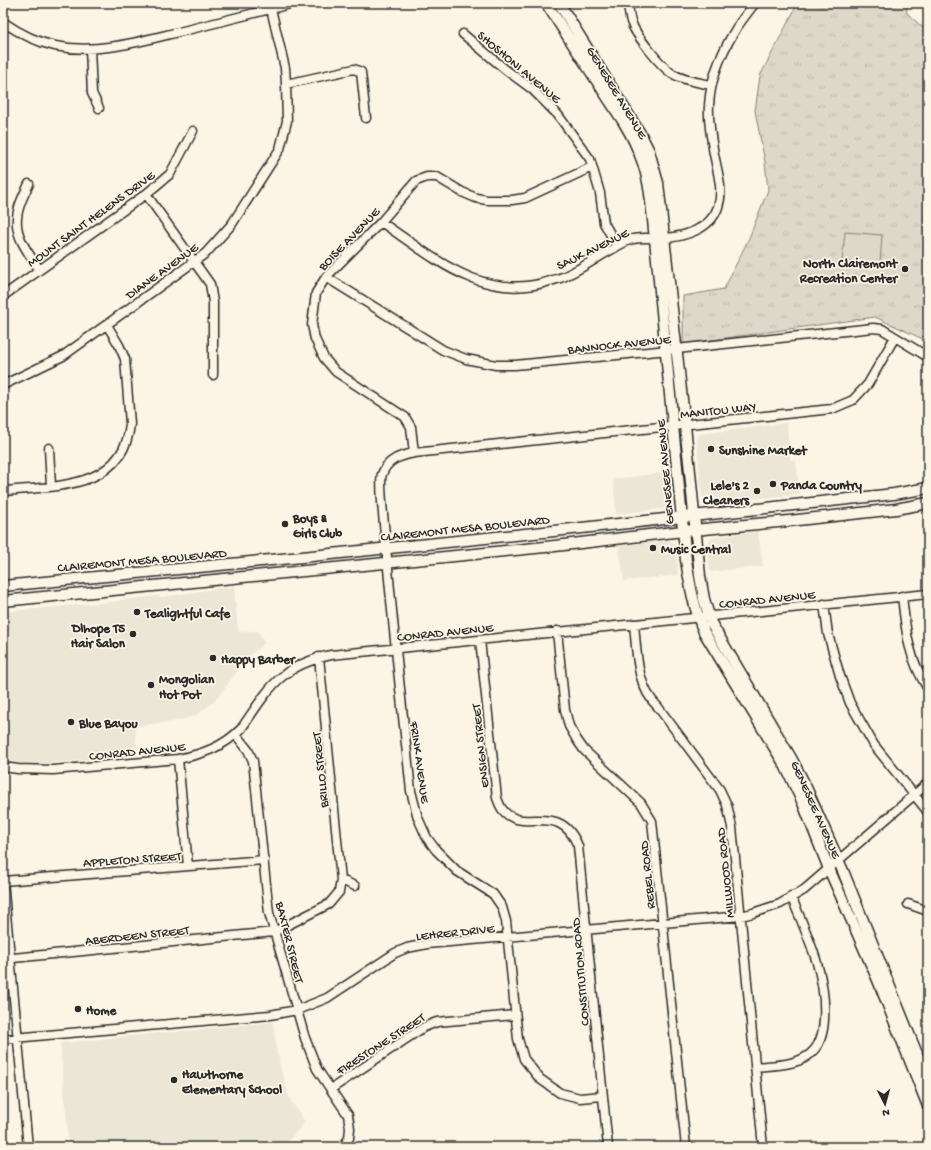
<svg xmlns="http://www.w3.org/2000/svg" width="931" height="1150" font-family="'Gochi Hand',sans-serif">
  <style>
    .built { fill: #ece6d7 }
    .park { fill: url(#park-tufts); stroke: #84827a }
    .pitch { fill: #ded8ca; stroke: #84827a }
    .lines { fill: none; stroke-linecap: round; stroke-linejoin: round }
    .minor-casing { stroke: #2b2b2b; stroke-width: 11 }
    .major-casing { stroke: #2b2b2b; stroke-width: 13 }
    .minor { stroke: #fcf5e5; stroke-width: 8 }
    .major { stroke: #fcf5e5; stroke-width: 10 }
    .poi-dot { fill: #2b2b2b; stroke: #fcf5e5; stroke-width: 1.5 }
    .labels { text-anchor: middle; stroke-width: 3.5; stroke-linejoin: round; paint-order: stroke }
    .street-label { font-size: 13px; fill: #2b2b2b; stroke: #fcf5e5 }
    .poi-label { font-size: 13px; font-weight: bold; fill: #2b2b2b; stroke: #fcf5e5; text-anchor: start }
  </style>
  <defs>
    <pattern id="park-tufts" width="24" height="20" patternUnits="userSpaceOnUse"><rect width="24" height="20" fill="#ded8ca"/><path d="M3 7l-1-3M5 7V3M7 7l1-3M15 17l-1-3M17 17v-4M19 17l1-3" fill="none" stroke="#bfbaae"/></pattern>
  </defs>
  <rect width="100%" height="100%" fill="#fcf5e5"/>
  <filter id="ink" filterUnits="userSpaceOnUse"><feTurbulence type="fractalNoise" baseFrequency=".025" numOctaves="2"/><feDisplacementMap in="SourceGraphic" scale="8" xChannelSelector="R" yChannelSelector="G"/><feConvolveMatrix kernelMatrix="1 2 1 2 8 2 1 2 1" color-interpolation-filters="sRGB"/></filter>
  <g filter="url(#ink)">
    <path class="built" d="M928 288V346L926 345 925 340 926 294Z
      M787 423 790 460H796L800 494 708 504 702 498 697 441 699 434Z
      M669 472 671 501 667 508 616 514 613 479Z
      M758 531 763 566 710 572 707 544 712 538Z
      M667 540 676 544 678 575 624 581 619 546Z
      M234 586 238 632 257 631 265 643 248 657 215 701 195 716 171 722 135 726 137 756 36 764 5 762 3 758V612L120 601V600L157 596 163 597Z
      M273 1022 277 1054 279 1057V1062L289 1097 305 1122 283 1147H69L60 1043Z"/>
    <path class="park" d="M798 3H906L907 13 922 27 928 29V288L926 294 925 340 875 317 683 344V296L724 289 749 238 768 190 765 162 755 111 760 76Z"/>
    <path class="pitch" d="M845 232 882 235 880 264 842 261Z"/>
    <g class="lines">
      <defs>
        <path id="minor" d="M628 3C629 10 629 18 632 24 636 35 662 68 673 74 684 81 699 82 711 85
          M3 22C19 33 36 42 55 46 100 55 144 40 187 30 223 21 258 12 294 3
          M463 34 506 70 532 89 558 115 590 159 600 193 604 223 617 246
          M90 49 92 93 99 108
          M286 84 354 69 361 72 366 118
          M29 184C24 195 17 207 17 219 15 237 30 255 39 269
          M146 194 210 284 213 302V375
          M381 222C433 257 483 303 550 281 556 279 562 278 567 275 582 268 595 259 609 251 616 247 625 241 633 239 644 237 653 239 664 238 684 237 711 229 718 207 724 191 717 170 714 154 711 138 708 121 709 106 710 80 721 54 734 32 740 22 748 12 755 3
          M326 277 443 350 466 359 496 365H515L658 351 873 328 882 329 928 357
          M3 296 146 194 170 174 193 131
          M3 385 63 356 206 253 232 224 280 149 287 121 286 84 285 68 271 9
          M49 448 51 486
          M414 453 411 427 405 417 336 372 324 358 315 339 312 325 316 293 326 277 381 222 416 181 427 177H437L462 192 476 198 487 200H512L525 198 592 167
          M3 491C53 486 124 490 130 424L125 359 119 345 107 325
          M902 596C906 632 908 657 928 689
          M824 604 828 634 840 676 850 703 874 745 928 812
          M634 624C637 653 636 686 658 707L720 790 727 805 732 827 763 1147
          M557 631 565 710 569 726 577 740 584 750 641 803 652 821 686 1147
          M480 640 497 798C498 801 500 806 502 809 522 836 559 799 578 846L608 1147
          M236 735 248 750 253 761 269 913 305 1038 317 1069 348 1115 350 1128 349 1138 343 1147
          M178 759 188 866
          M3 767 18 769 53 770 178 759C203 754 223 747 241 729 269 689 279 666 331 655L928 594
          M341 880 355 886
          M3 881 264 860
          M3 882 28 1147
          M908 904 928 911
          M3 959 274 932 329 904 339 892 341 880 319 657
          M3 1039 270 1015 297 1010 327 998 395 953 407 948 427 944 741 916 753 913 780 904 804 890 928 783
          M755 1067C773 1065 794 1066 809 1055 820 1046 823 1034 824 1020 827 975 808 937 791 896
          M331 1089 424 1027 437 1022 515 1015
          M602 1096 580 1098 560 1093 540 1079 524 1059 518 1039 506 921 502 907 493 894 457 871 436 850 427 838 418 818 411 791C402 706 392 620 385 534 384 523 379 482 382 474 388 459 400 456 414 453L832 409 853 400 868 384 895 337"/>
        <path id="major" d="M546 3 623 121C631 134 638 148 643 163 651 187 652 213 655 239L686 560C690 585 694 609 704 632L785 765 803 803 829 869 878 980 928 1106
          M559 3 641 135 649 151 658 183 689 462 700 576 704 599 711 623 791 758 804 783 843 871 928 1081
          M3 586 302 557 554 531 812 503 894 494 928 488
          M3 601 555 546 683 531 789 521 896 509 928 503"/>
      </defs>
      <use href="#minor" class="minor-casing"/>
      <use href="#major" class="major-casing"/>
      <use href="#minor" class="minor"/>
      <use href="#major" class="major"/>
    </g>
  </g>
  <g class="poi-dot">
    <circle cx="905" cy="269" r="4"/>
    <circle cx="711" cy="449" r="4"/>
    <circle cx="773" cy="484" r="4"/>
    <circle cx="757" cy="491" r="4"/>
    <circle cx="285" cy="524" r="4"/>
    <circle cx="653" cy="548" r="4"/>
    <circle cx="137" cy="612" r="4"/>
    <circle cx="133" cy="634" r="4"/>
    <circle cx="213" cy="658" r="4"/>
    <circle cx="151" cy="685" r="4"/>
    <circle cx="71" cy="722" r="4"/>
    <circle cx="78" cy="1009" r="4"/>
    <circle cx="174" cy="1080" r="4"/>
  </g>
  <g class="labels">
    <g class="street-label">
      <text transform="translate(520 66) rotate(40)" y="5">SHOSHONI AVENUE</text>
      <text transform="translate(618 92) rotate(59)" y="5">GENESEE AVENUE</text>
      <text transform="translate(90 218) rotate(-36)" y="5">MOUNT SAINT HELENS DRIVE</text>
      <text transform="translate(348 238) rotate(-46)" y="5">BOISE AVENUE</text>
      <text transform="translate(592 248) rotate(-26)" y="5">SAUK AVENUE</text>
      <text transform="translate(161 270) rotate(-36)" y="5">DIANE AVENUE</text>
      <text transform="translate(619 343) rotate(-6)" y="5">BANNOCK AVENUE</text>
      <text transform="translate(718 409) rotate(-6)" y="5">MANITOU WAY</text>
      <text transform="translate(664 472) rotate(-95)" y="5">GENESEE AVENUE</text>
      <text transform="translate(465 527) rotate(-6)" y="5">CLAIREMONT MESA BOULEVARD</text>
      <text transform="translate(142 559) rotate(-5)" y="5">CLAIREMONT MESA BOULEVARD</text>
      <text transform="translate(767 598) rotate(-6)" y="5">CONRAD AVENUE</text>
      <text transform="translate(445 631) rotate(-6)" y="5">CONRAD AVENUE</text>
      <text transform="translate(479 746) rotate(-96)" y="5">ENSIGN STREET</text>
      <text transform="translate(137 750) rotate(-6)" y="5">CONRAD AVENUE</text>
      <text transform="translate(421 762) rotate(82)" y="5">FRINK AVENUE</text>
      <text transform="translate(319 770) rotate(-96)" y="5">BRILLO STREET</text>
      <text transform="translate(817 809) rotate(66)" y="5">GENESEE AVENUE</text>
      <text transform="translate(132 858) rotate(-4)" y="5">APPLETON STREET</text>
      <text transform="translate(724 873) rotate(-96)" y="5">MILLWOOD ROAD</text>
      <text transform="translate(646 875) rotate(-96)" y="5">REBEL ROAD</text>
      <text transform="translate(455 931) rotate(-6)" y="5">LEHRER DRIVE</text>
      <text transform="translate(137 934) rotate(-6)" y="5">ABERDEEN STREET</text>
      <text transform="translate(291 942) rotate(76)" y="5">BAXTER STREET</text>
      <text transform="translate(579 972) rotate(-95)" y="5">CONSTITUTION ROAD</text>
      <text transform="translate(380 1043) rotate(-33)" y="5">FIRESTONE STREET</text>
    </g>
    <g class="poi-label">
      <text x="897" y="267" text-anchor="end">North Clairemont<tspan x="897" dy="15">Recreation Center</tspan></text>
      <text x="719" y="454">Sunshine Market</text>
      <text x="749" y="489" text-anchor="end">Lele's 2<tspan x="749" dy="15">Cleaners</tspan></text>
      <text x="781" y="489">Panda Country</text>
      <text x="293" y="522">Boys &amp;<tspan x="293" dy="15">Girls Club</tspan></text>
      <text x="661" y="553">Music Central</text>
      <text x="145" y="617">Tealightful Cafe</text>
      <text x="125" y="632" text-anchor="end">Dlhope T5<tspan x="125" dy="15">Hair Salon</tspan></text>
      <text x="221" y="663">Happy Barber</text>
      <text x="159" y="683">Mongolian<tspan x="159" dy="15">Hot Pot</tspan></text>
      <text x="79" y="727">Blue Bayou</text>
      <text x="86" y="1014">Home</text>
      <text x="182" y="1078">Hawthorne<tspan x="182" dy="15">Elementary School</tspan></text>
    </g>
  </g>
  <rect width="931" height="1150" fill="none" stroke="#fcf5e5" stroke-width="16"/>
  <rect x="8" y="8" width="915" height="1134" fill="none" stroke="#2b2b2b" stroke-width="1.5" filter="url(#ink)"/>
  <g transform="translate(885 1104) rotate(174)" stroke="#fcf5e5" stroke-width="3" paint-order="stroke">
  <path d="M0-3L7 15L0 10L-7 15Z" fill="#2b2b2b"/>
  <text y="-6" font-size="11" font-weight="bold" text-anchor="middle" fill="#2b2b2b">N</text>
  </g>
</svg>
